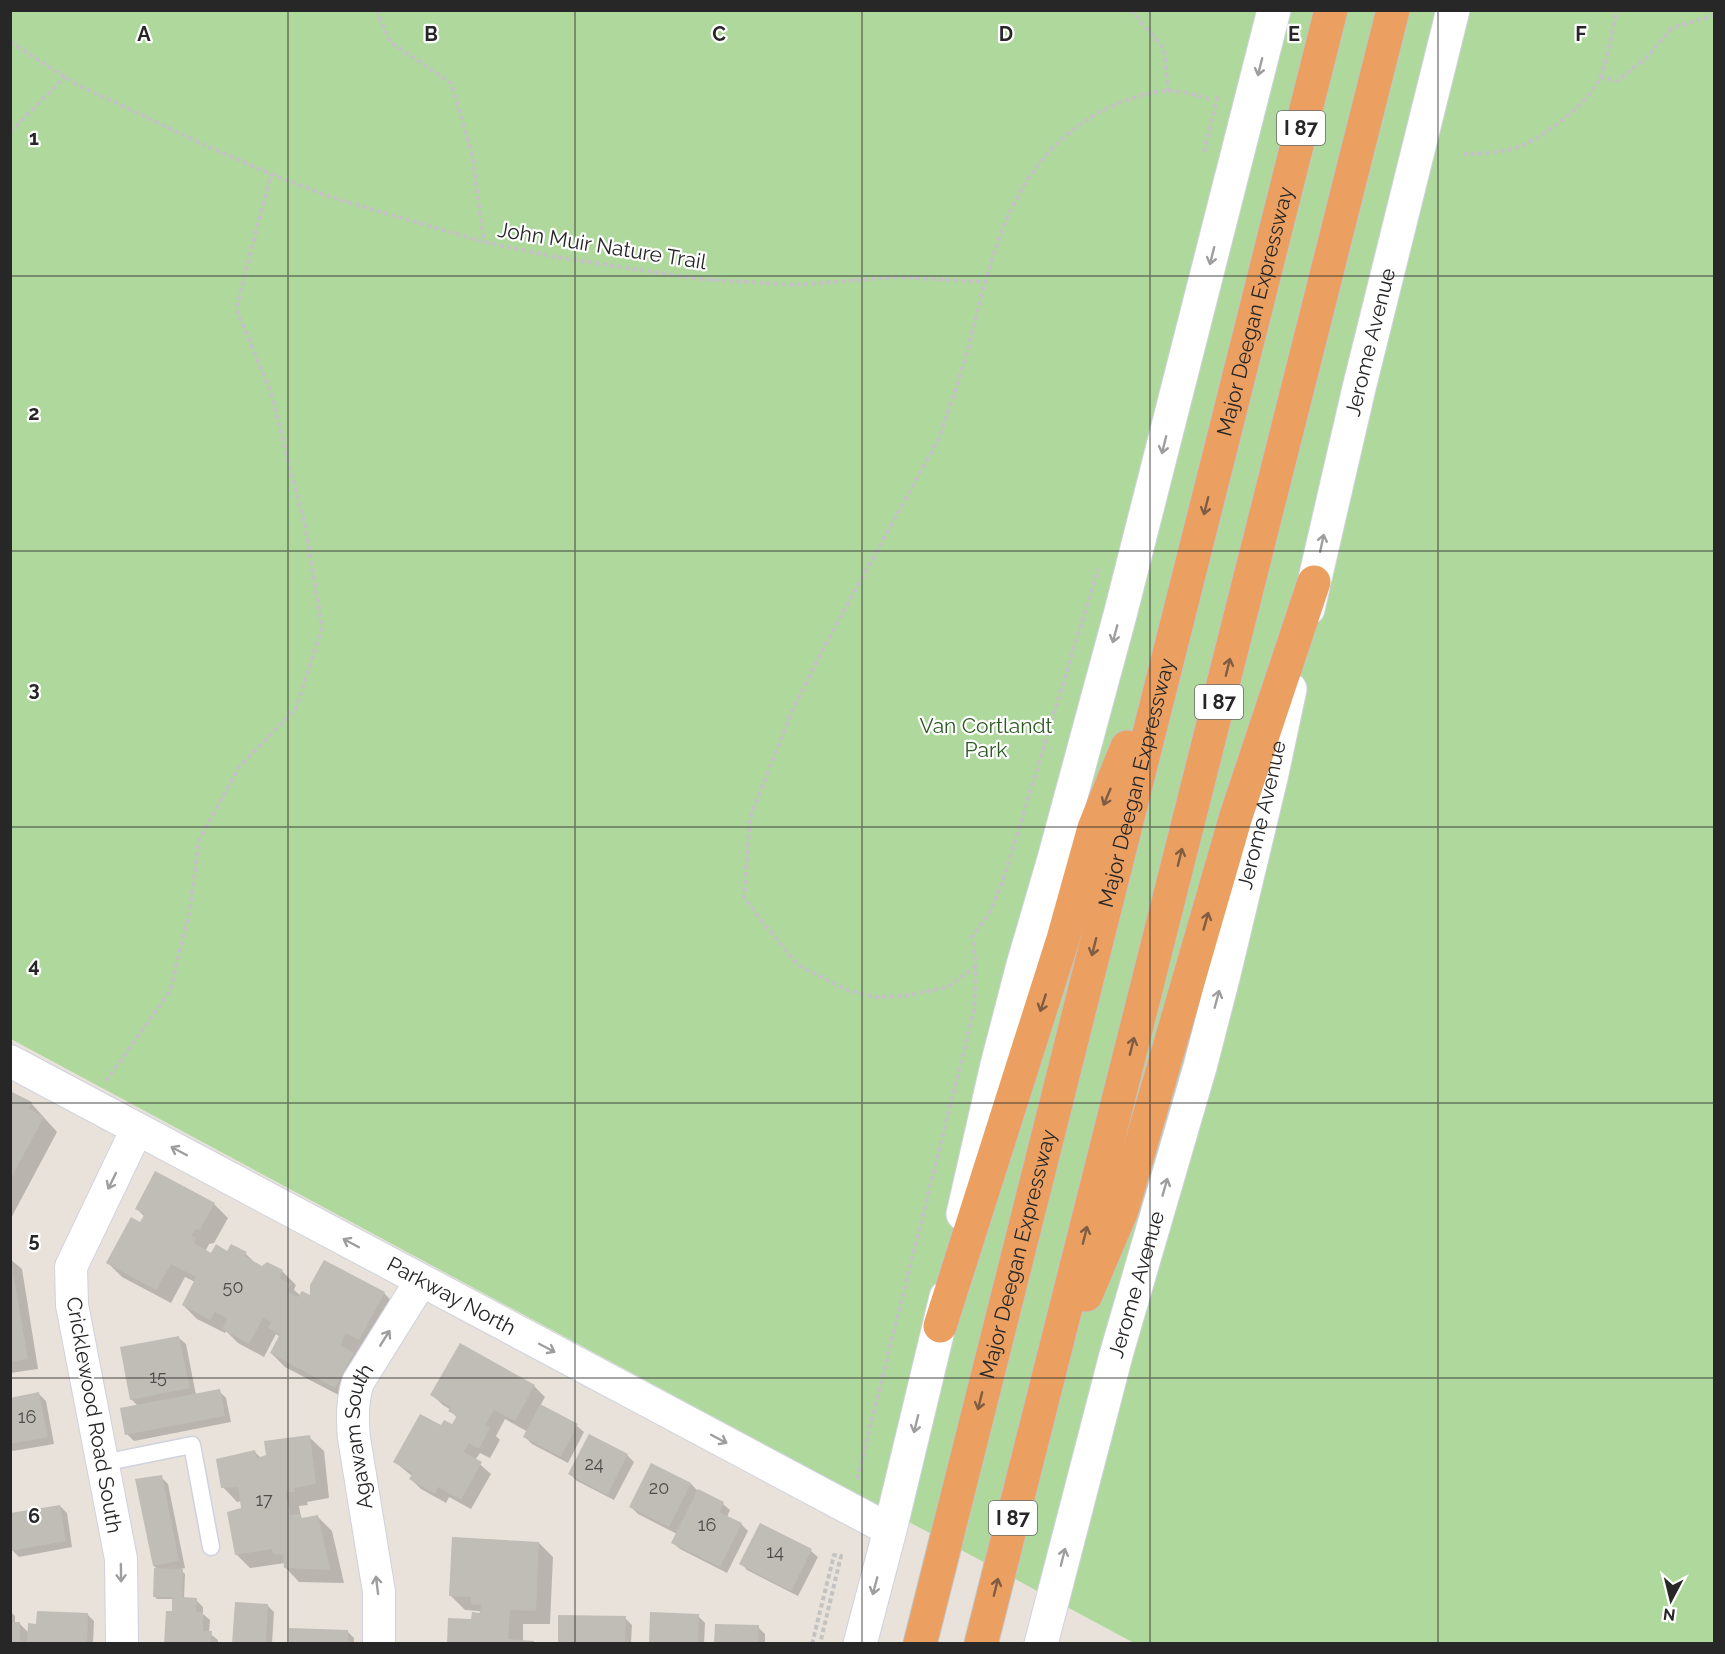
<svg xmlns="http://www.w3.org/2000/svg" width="1725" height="1654" font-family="Raleway,sans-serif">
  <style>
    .green { fill: #afd99c }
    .shadow { fill: #0003 }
    .building { fill: #c0bcb6 }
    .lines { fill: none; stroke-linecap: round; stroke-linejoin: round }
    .service-casing { stroke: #cfd2de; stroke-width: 19 }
    .minor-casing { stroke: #cfd2de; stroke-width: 34 }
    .secondary-casing { stroke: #cfd2de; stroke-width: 35 }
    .motorway-casing { stroke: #c3c3c3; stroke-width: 35 }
    .path { stroke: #c3c3c3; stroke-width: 4; stroke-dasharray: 4.5 3; stroke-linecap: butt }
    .service { stroke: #fff; stroke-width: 16 }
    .minor { stroke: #fff; stroke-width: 32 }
    .secondary { stroke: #fff; stroke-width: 33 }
    .motorway { stroke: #eba062; stroke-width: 33 }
    .oneway { stroke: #9e9e9e }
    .oneway2 { stroke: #7f5d42 }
    .grid { fill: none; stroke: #272727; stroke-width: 1.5; stroke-opacity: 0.55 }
    .labels { text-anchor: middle; stroke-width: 4.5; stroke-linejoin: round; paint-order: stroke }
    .number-label { font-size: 18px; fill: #4d4c4b }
    .shield { fill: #fff; stroke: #686868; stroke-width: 1.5 }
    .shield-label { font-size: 20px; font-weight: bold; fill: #272727 }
    .street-label { font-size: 21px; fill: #272727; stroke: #fff }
    .park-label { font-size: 21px; fill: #2b5a21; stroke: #fff }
    .grid-label { font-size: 20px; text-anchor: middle; font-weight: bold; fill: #272727; stroke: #fff; stroke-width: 4.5; stroke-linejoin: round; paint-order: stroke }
  </style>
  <rect width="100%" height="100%" fill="#e8e2da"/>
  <path class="green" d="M10 11H1714V1643H1134L11 1039Z"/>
  <path class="shadow" d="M10 1093 31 1103 57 1132 10 1220Z
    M214 1204 228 1218 214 1243 209 1244 206 1250 209 1253 246 1254 257 1265 282 1271 296 1285 294 1290 301 1296 311 1298 384 1293 398 1308 373 1353 361 1346 355 1357 350 1401 285 1367 271 1353 280 1337 276 1334 264 1357 238 1343 226 1331 225 1333 197 1319 183 1305 195 1282 185 1277 171 1303 122 1277 108 1263 145 1217 137 1209Z
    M10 1259 22 1269 38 1369 10 1373Z
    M179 1338 186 1344 196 1395 219 1391 226 1398 231 1422 134 1441 127 1434 138 1406 131 1399Z
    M534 1386 545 1397 540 1406 577 1426 584 1432 568 1463 532 1444 525 1437 528 1432 505 1419 496 1436 500 1440 490 1458 480 1453 475 1460 491 1474 471 1509 449 1497 446 1503 421 1489 411 1479 412 1476 395 1462 442 1427 452 1426 457 1418 451 1410 443 1405 432 1395Z
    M39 1394 46 1401 54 1444 13 1451 10 1449V1399Z
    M309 1437 324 1451 329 1498 307 1502 308 1505 299 1506 301 1517 303 1519 317 1516 332 1531 344 1583 299 1582 285 1567V1563L250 1568 236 1554 243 1509 242 1501 237 1502 223 1487 255 1452 261 1458Z
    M627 1455 634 1462 614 1500 577 1481 570 1474Z
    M161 1477 168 1484 185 1568 180 1569 185 1574 184 1599 196 1600 203 1607V1614L210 1620 209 1633 218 1640V1644H166L173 1613 174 1599H157L154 1596 158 1570 154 1566Z
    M691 1484 698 1491 723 1504 730 1510 727 1517 741 1524 748 1531 727 1573 680 1549 673 1543 677 1534 638 1514 631 1507Z
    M60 1506 67 1513 72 1547 19 1557 12 1550Z
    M539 1543 553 1557 550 1624H523V1641L535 1644H448L473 1620 482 1614 479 1611 465 1610 451 1596Z
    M811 1551 818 1557 798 1596 747 1570 741 1563Z
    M267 1605 274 1612 272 1644H234Z
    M10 1611 15 1616V1623L20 1624 29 1633 87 1614 94 1621 93 1644H10Z
    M698 1616 705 1623 704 1644H651Z
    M625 1618 632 1625 631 1644H559Z
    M758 1627 765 1634V1644H715Z
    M347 1631 354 1638V1644H291Z"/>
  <path class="building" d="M10 1091 32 1102 28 1108 44 1117 10 1180Z
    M155 1171 215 1203 200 1229 195 1230 191 1236 196 1238 194 1243 211 1253 216 1244 227 1251 231 1244 247 1252 244 1256 262 1266 267 1262 283 1270 279 1278 291 1284 287 1291 298 1297 302 1291 310 1295V1285L324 1260 385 1292 359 1340 346 1333 340 1345 354 1353 335 1388 270 1353 280 1334 268 1328 271 1322 263 1318 249 1344 222 1329 228 1319 215 1312 210 1320 182 1305 196 1277 171 1264 156 1290 106 1263 131 1217 140 1222 145 1214 135 1209Z
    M10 1254 28 1359 10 1362Z
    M179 1336 190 1388 130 1400 120 1347Z
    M460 1343 535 1385 515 1421 494 1410 485 1425 490 1428 479 1449 469 1443 464 1452 482 1462 461 1500 438 1487 435 1494 409 1479 413 1473 393 1462 420 1414 441 1425 444 1420 452 1424 457 1416 448 1411 451 1407 430 1395Z
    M220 1389 225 1416 125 1435 120 1408Z
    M39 1392 48 1437 10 1444V1398Z
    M540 1404 578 1424 561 1457 523 1437Z
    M589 1434 628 1454 607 1495 568 1474Z
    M310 1435 316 1484 294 1488 295 1492H286L290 1515 300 1514 302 1518 318 1515 330 1570 284 1568 283 1555 273 1554 272 1549 235 1555 227 1512 241 1508 238 1487 221 1488 216 1459 255 1450 257 1458 266 1455 264 1441Z
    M651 1463 691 1483 669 1527 629 1507Z
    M162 1475 179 1561 153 1566 135 1479Z
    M698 1489 724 1502 719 1512 742 1523 720 1567 671 1543Z
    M60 1505 66 1541 10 1551V1513Z
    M760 1523 812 1549 791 1591 739 1564Z
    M452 1537 539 1542 536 1611 510 1610 508 1639 534 1641V1644H447L448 1618 471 1619 472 1612 480 1613 481 1605 471 1604V1597L449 1596Z
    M154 1568 183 1569 182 1597 197 1598 196 1612H203V1631H212L211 1644H164L166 1611H172V1597H153Z
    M235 1602 268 1604 266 1644H232Z
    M37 1611 88 1613 87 1644H27L28 1623 36 1624Z
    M650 1612 699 1614 698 1644H649Z
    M558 1615 626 1616 625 1644H558Z
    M10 1622H20V1644H10Z
    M715 1624 759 1625 758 1644H714Z
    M289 1628 348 1630V1644H289Z"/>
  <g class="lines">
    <defs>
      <path id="service" d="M103 1463 192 1445 211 1547"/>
      <g id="minor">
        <path id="s1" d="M10 1061 890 1530"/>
        <path d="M122 1644 121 1559 72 1305 71 1267 137 1129"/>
        <path id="s2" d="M379 1644V1592L354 1438C352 1418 352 1400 358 1382L421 1281"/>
      </g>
      <g id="secondary">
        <path id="s3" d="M1308 609 1359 388 1453 10"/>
        <path d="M963 1214 997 1065 1023 965 1054 859 1120 615 1274 10"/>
        <path d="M860 1644 890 1530 946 1297"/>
        <path id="s4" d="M1041 1644 1116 1355 1200 1067 1223 978 1271 778 1290 689"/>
      </g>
      <g id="motorway">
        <path d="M1086 1295 1122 1210 1236 816 1314 582"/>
        <path d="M940 1326 1063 939 1094 828 1127 747"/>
        <path id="s5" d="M920 1644 1331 10"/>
        <path d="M981 1644 1393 10"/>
      </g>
    </defs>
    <use href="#service" class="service-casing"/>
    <use href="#minor" class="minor-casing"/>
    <use href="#secondary" class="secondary-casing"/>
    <use href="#motorway" class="motorway-casing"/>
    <path class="path" d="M376 10 390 42 451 83 472 154 484 242
      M1131 10 1164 49 1168 91
      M10 42 76 84 209 147 271 174 330 197 484 242 556 257 699 279 794 285 898 277 984 282
      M1600 77 1617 81 1646 58 1672 28 1714 15
      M10 132 65 77
      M1204 152 1218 95
      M1463 154C1478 154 1493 153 1508 150 1537 144 1589 104 1600 77 1608 57 1612 32 1617 10
      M976 966 948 987 904 996 876 997 847 990 798 965 764 924 744 897 750 818 792 711 825 645 938 440C949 410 959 380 968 349 992 256 1008 165 1098 113 1119 102 1144 92 1167 91 1182 90 1198 96 1212 100
      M106 1081 170 991 190 909 199 840 239 767 296 708 322 628 305 525 270 390 236 309 271 174
      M857 1479 974 1010 976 966 972 937 991 910 1005 874 1098 569
      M812 1644 834 1555 841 1556 820 1644"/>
    <use href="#service" class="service"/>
    <use href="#minor" class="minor"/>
    <use href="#secondary" class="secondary"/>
    <use href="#motorway" class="motorway"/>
  </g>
  <defs><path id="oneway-shaft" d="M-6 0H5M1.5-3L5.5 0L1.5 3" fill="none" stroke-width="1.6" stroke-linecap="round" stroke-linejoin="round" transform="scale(1.5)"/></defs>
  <g class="oneway">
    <use href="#oneway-shaft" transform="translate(1260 67) rotate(104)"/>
    <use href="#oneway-shaft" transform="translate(1212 256) rotate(104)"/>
    <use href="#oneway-shaft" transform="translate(1164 445) rotate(104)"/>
    <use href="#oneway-shaft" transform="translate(1322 543) rotate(-78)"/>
    <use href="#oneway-shaft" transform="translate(1115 634) rotate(105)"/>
    <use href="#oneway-shaft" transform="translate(1217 999) rotate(-75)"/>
    <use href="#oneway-shaft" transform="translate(179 1151) rotate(-152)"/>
    <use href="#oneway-shaft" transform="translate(112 1181) rotate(116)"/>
    <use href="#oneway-shaft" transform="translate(1165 1187) rotate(-74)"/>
    <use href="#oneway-shaft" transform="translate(351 1243) rotate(-152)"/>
    <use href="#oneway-shaft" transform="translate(385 1338) rotate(-58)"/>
    <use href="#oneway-shaft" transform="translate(547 1348) rotate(28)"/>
    <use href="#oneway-shaft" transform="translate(916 1424) rotate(104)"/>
    <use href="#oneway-shaft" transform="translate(719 1439) rotate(28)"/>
    <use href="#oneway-shaft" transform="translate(1063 1557) rotate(-76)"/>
    <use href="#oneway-shaft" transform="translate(121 1573) rotate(89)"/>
    <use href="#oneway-shaft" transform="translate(377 1585) rotate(-97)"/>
    <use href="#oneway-shaft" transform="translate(875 1586) rotate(105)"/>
  </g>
  <g class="oneway2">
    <use href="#oneway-shaft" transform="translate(1206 506) rotate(104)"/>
    <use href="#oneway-shaft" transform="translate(1228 667) rotate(-76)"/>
    <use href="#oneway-shaft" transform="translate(1107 797) rotate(113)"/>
    <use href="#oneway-shaft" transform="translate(1180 857) rotate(-76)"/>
    <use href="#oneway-shaft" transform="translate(1206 921) rotate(-74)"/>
    <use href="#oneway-shaft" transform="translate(1094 947) rotate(104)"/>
    <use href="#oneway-shaft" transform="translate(1043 1003) rotate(108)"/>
    <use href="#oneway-shaft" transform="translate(1132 1046) rotate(-76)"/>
    <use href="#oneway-shaft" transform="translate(1085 1235) rotate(-76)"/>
    <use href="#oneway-shaft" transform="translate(980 1401) rotate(104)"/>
    <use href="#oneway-shaft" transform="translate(996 1587) rotate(-76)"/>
  </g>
  <path class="grid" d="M288 10V1644M575 10V1644M862 10V1644M1150 10V1644M1438 10V1644M10 276H1714M10 551H1714M10 827H1714M10 1103H1714M10 1378H1714"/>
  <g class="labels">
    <g class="number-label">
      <text x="233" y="1293">50</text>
      <text x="158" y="1383">15</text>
      <text x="27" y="1423">16</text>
      <text x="594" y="1470">24</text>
      <text x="659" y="1494">20</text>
      <text x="264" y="1506">17</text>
      <text x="707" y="1531">16</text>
      <text x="775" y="1558">14</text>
    </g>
    <g class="shield">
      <rect x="1277" y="111" width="48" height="34" rx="4.5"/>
      <rect x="1195" y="685" width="48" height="34" rx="4.5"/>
      <rect x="989" y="1501" width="48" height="34" rx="4.5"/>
    </g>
    <g class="shield-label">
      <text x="1301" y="135">I 87</text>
      <text x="1219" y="709">I 87</text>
      <text x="1013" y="1525">I 87</text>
    </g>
    <g class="street-label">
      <text transform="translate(602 246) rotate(9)" y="7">John Muir Nature Trail</text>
      <text dy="7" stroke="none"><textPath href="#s5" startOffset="1374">Major Deegan Expressway</textPath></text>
      <text dy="7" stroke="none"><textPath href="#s3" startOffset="274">Jerome Avenue</textPath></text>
      <text dy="7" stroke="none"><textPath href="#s5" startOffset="888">Major Deegan Expressway</textPath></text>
      <text dy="7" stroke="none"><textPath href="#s4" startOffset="858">Jerome Avenue</textPath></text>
      <text dy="7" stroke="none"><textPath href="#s5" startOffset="402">Major Deegan Expressway</textPath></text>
      <text dy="7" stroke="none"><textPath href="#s4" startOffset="372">Jerome Avenue</textPath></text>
      <text dy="7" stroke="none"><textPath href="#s1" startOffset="500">Parkway North</textPath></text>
      <text transform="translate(94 1415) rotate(80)" y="7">Cricklewood Road South</text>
      <text dy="7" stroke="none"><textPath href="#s2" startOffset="210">Agawam South</textPath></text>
    </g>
    <g class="park-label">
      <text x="986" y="733">Van Cortlandt<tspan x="986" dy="24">Park</tspan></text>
    </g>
  </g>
  <g class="grid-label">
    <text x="144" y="41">A</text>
    <text x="431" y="41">B</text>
    <text x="719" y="41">C</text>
    <text x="1006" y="41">D</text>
    <text x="1294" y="41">E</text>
    <text x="1581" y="41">F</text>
    <text x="34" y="145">1</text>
    <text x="34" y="420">2</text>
    <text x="34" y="696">3</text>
    <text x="34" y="972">4</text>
    <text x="34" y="1247">5</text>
    <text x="34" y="1523">6</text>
  </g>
  <rect width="1725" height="1654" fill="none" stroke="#272727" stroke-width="24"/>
  <g transform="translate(1671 1600) rotate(187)" stroke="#ffffff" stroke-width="4.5" paint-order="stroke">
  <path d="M0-4.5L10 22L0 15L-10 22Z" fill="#272727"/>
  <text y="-9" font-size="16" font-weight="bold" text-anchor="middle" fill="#272727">N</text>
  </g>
</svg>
